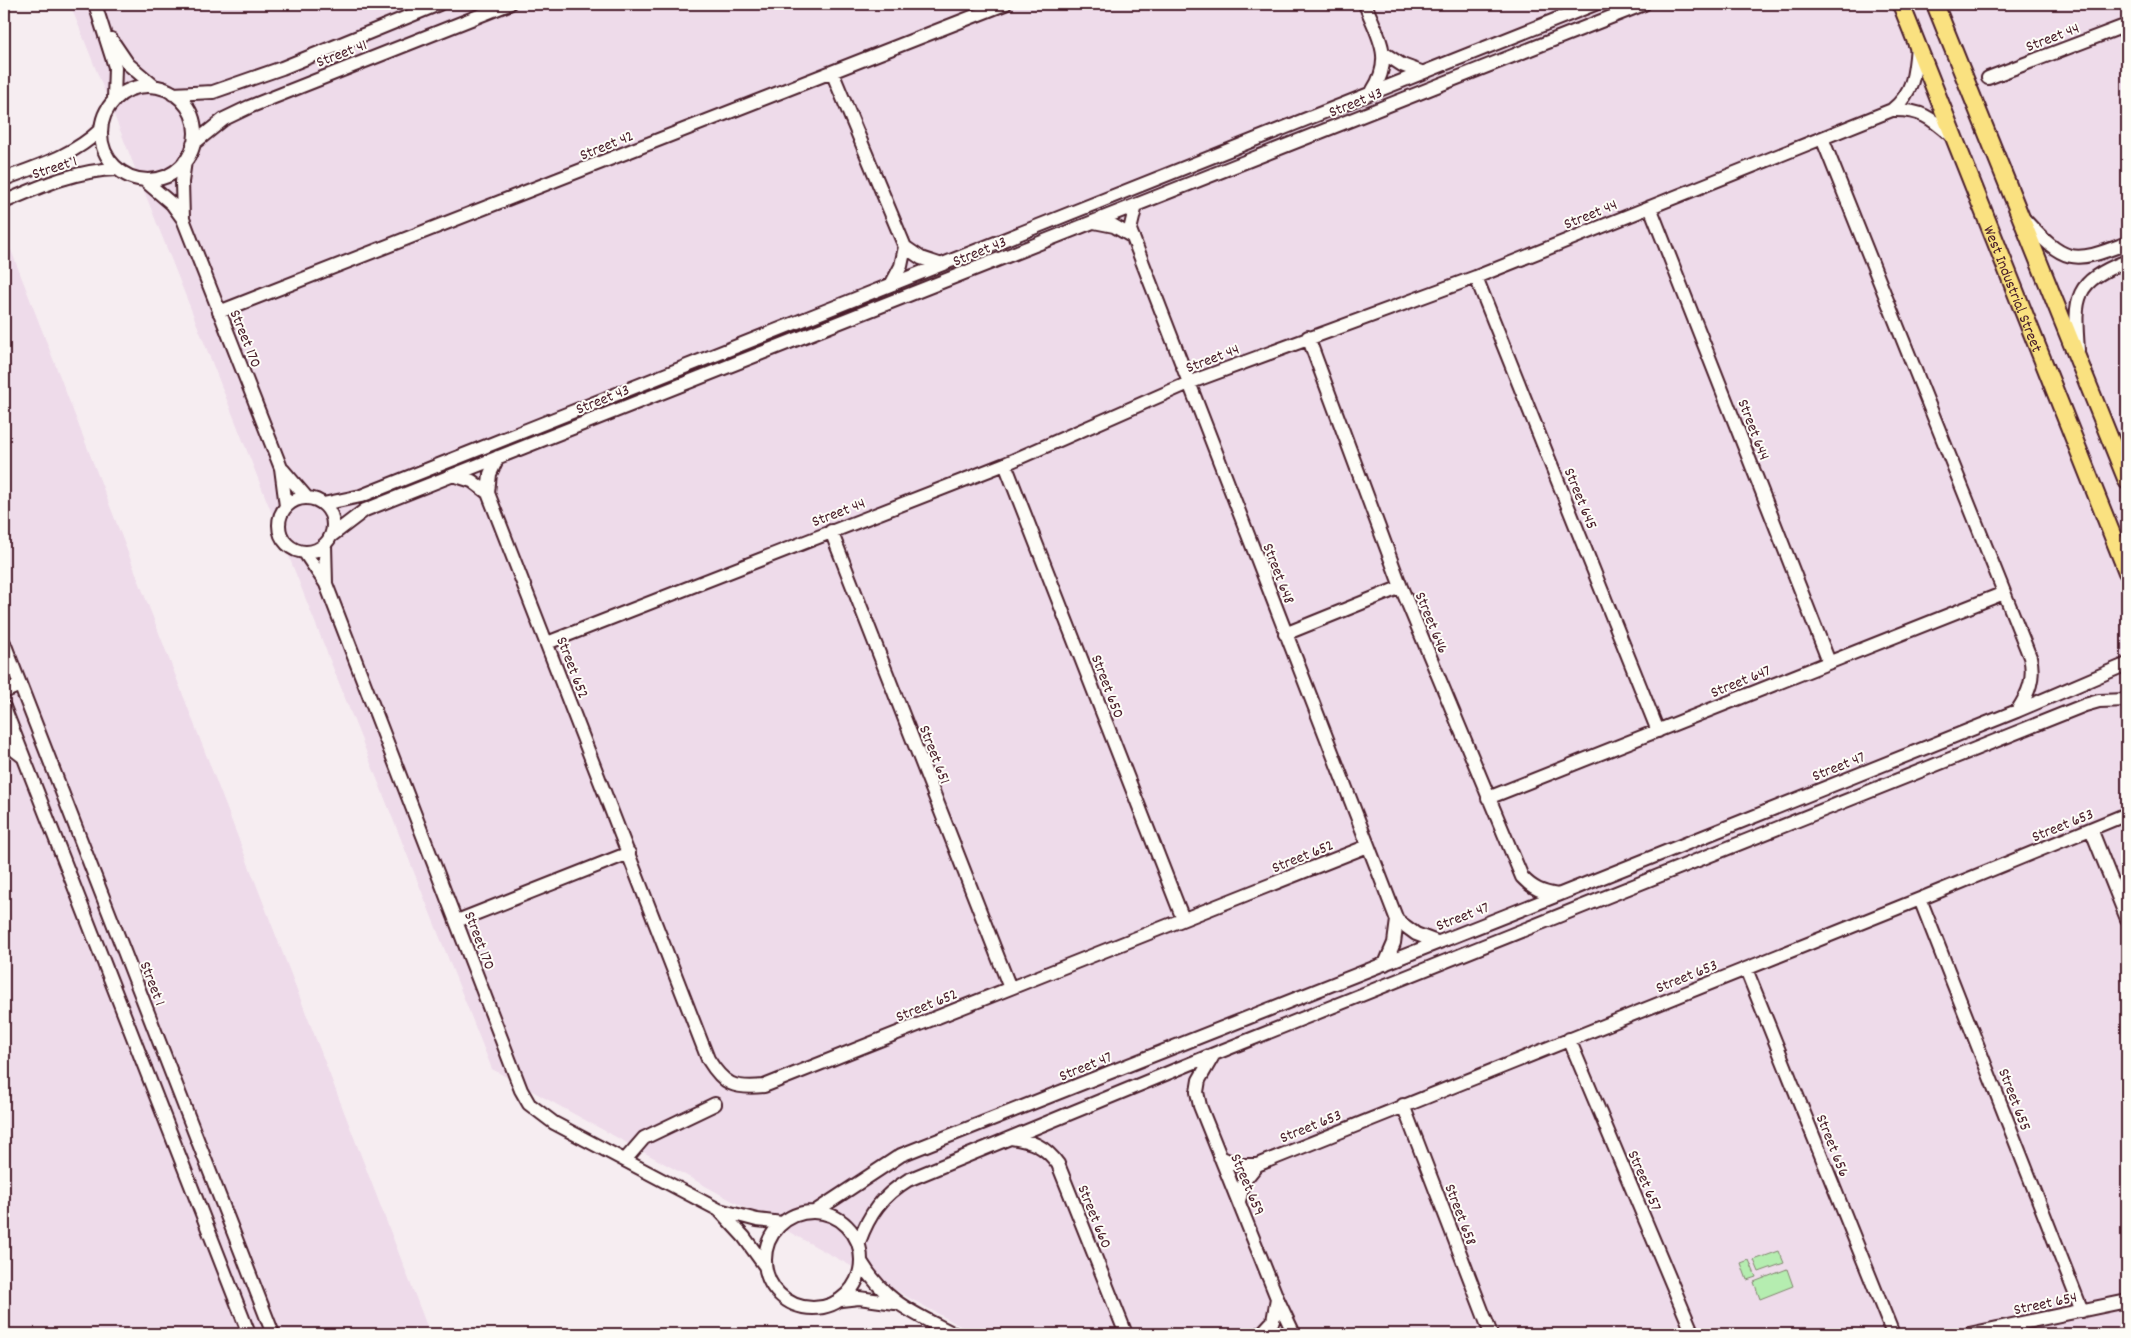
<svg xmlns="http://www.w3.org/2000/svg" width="2131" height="1338" font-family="Dekko,sans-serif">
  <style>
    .built { fill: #eedbea }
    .green { fill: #b5edb0; stroke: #80866e }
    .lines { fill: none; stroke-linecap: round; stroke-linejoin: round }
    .minor-casing { stroke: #4a1f2b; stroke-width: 16 }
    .major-casing { stroke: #4a1f2b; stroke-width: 20 }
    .minor { stroke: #fdfcf7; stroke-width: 12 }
    .major { stroke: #fae180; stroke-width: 16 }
    .labels { text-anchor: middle; stroke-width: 4; stroke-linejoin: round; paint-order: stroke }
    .street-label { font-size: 16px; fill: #4a1f2b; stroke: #fdfcf7 }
  </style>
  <rect width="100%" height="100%" fill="#f6edf1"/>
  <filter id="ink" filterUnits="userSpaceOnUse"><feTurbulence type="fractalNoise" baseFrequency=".02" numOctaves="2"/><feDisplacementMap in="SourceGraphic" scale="10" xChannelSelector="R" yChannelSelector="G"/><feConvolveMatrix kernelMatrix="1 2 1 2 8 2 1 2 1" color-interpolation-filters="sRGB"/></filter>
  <g filter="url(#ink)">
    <path class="built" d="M70 4H2127V1334H975L492 1069Z
      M4 232 430 1334H4Z"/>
    <path class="green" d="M1779 1251 1784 1263 1759 1272 1754 1260Z
      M1749 1260 1756 1277 1747 1280 1741 1263Z
      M1787 1269 1793 1286 1760 1299 1754 1282Z"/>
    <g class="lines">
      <defs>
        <path id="minor" d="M95 4 115 67 114 99
          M1365 4C1378 37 1394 57 1373 90
          M111 39 128 64 154 86
          M1385 54 1402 65 1421 72
          M832 72 905 247 901 266 892 283
          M1988 78 2127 25
          M101 133a47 47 0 1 1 94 0a47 47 0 1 1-94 0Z
          M173 94 213 92 282 68 439 4
          M1892 110C1922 109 1932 119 1954 138
          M1822 138 2030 657C2035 678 2029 693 2017 711
          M193 144 224 119 249 107 509 4
          M4 179C38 166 73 156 100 130
          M144 180 172 204 183 219 281 468 286 506
          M4 202C41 186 77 170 117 169
          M1136 205 1130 230 1397 920 1394 943 1385 964
          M1650 207 1829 662
          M183 219 182 182 185 161
          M2024 219C2065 263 2071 265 2127 243
          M1094 222 1114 226 1133 237
          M905 247 921 258 939 264
          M1476 277 1658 731
          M219 312 1005 4
          M1308 337 1401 587 1522 877C1533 889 1542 892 1558 895
          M2078 350C2074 296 2074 282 2127 261
          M498 457 490 474 488 493 708 1059C724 1085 734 1089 764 1086L1368 846
          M1005 464 1183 919
          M283 470 307 498
          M453 475 472 481 488 493
          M279 525a27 27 0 1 1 54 0a27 27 0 1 1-54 0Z
          M323 504 361 496 1595 4
          M831 531 1010 988
          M331 536 365 510 1644 4
          M325 545 326 584
          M305 553 326 584 521 1090 529 1104 554 1123 719 1210 757 1220 782 1223
          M1285 634 1401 587
          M4 643 273 1334
          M547 643 1005 464 1191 382 1476 277 1892 110C1914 92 1915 72 1917 45
          M4 692 20 685
          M4 707 249 1334
          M4 742 22 756
          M1488 798 2004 593
          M2091 829 2127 919
          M1920 899 2082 1311
          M1397 920 1416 934 1437 942
          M457 921 629 853
          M1746 969 1893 1334
          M1569 1039 1693 1334
          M1214 1054 1199 1080 1197 1092 1200 1106 1277 1298 1273 1321 1261 1334
          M1403 1105 1491 1334
          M1011 1138C1032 1141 1045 1146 1058 1164L1126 1334
          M1220 1157 1238 1165H1257L1920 899 2127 814
          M625 1160 644 1138 715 1104
          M1239 1201 1244 1181 1257 1165
          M719 1210 744 1237 765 1266
          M816 1211 901 1155 1558 895 2017 711 2127 664
          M765 1260a48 48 0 1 1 96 0a48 48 0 1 1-96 0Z
          M859 1242C869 1214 882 1196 908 1180L1214 1054 2085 705 2099 701 2127 700
          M862 1263C886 1303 914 1313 954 1334
          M1277 1298 1294 1334
          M841 1300 859 1298 895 1303
          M1969 1334 2127 1301"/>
        <g id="major">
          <path id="s1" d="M1901 4 2127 572"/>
          <path d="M1935 4 2127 481"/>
        </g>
      </defs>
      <use href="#minor" class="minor-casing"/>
      <use href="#major" class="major-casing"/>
      <use href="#minor" class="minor"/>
      <use href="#major" class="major"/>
    </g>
  </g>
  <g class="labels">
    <g class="street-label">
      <text transform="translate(2052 36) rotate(-21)" y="6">Street 44</text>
      <text transform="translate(341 52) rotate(-21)" y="6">Street 41</text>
      <text transform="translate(1355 101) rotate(-22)" y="6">Street 43</text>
      <text transform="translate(606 144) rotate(-22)" y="6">Street 42</text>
      <text transform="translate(54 166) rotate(-18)" y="6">Street 1</text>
      <text transform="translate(1590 213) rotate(-22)" y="6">Street 44</text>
      <text transform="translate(979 250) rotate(-22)" y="6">Street 43</text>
      <text dy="6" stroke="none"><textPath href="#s1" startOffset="306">West Industrial Street</textPath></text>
      <text transform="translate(247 338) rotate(68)" y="6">Street 170</text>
      <text transform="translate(1212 357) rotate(-21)" y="6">Street 44</text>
      <text transform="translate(602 398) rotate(-22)" y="6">Street 43</text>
      <text transform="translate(1755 429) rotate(69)" y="6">Street 644</text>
      <text transform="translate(1582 498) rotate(68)" y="6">Street 645</text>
      <text transform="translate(838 511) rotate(-21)" y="6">Street 44</text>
      <text transform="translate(1280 573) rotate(69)" y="6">Street 648</text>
      <text transform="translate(1433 622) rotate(68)" y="6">Street 646</text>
      <text transform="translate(574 667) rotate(69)" y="6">Street 652</text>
      <text transform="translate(1740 680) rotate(-22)" y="6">Street 647</text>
      <text transform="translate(1109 686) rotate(69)" y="6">Street 650</text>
      <text transform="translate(936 754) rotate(69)" y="6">Street 651</text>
      <text transform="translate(1838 765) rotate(-22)" y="6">Street 47</text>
      <text transform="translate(2062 824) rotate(-22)" y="6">Street 653</text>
      <text transform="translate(1302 855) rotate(-22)" y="6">Street 652</text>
      <text transform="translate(1462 915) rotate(-21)" y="6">Street 47</text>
      <text transform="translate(481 940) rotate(69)" y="6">Street 170</text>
      <text transform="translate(1686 975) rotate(-22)" y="6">Street 653</text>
      <text transform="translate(154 983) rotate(69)" y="6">Street 1</text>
      <text transform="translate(926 1004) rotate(-22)" y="6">Street 652</text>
      <text transform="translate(1085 1065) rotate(-22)" y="6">Street 47</text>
      <text transform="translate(2016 1099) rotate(69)" y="6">Street 655</text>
      <text transform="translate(1310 1125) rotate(-22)" y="6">Street 653</text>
      <text transform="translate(1834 1145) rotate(68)" y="6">Street 656</text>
      <text transform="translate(1646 1180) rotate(67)" y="6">Street 657</text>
      <text transform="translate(1249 1184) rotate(67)" y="6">Street 659</text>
      <text transform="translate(1462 1214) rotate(69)" y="6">Street 658</text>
      <text transform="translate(1096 1216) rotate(68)" y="6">Street 660</text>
      <text transform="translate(2045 1302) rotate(-12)" y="6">Street 654</text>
    </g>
  </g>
  <rect width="2131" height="1338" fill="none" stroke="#fdfcf7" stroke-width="20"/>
  <rect x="10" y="10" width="2111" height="1318" fill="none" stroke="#4a1f2b" stroke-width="2" filter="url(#ink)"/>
</svg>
